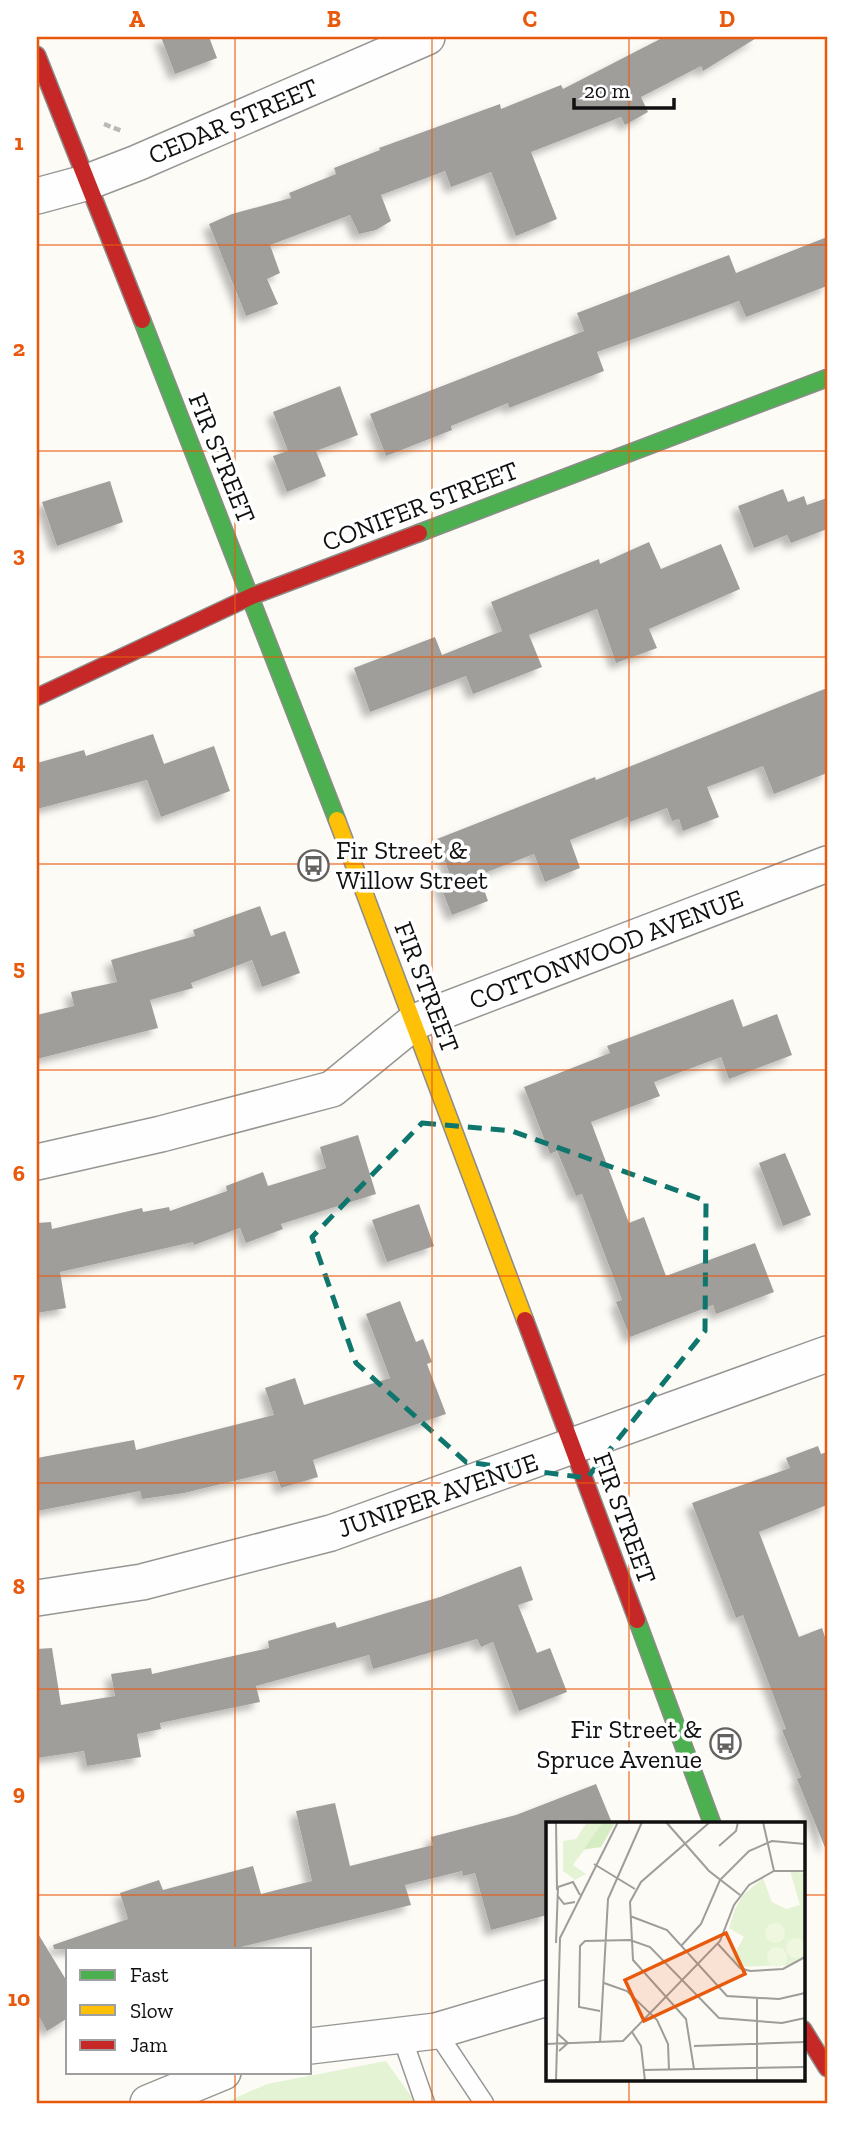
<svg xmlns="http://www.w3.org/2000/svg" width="864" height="2140" font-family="'Zilla Slab',serif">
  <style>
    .green { fill: #e5f3d5 }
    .building { fill: #a09e9b; filter: url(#shadow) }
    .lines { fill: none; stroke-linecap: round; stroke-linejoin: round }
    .lane-casing { stroke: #969694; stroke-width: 21 }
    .street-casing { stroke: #969694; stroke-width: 38 }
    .fast-casing { stroke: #8d8c8a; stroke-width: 19 }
    .slow-casing { stroke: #8d8c8a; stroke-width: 19 }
    .jam-casing { stroke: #8d8c8a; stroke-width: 19 }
    .path { stroke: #b9b9b8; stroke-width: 4.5; stroke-dasharray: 7 3.5; stroke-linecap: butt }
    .lane { stroke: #fffefe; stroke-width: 18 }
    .street { stroke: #fffefe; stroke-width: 35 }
    .fast { stroke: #4caf50; stroke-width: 16 }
    .slow { stroke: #ffc107; stroke-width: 16 }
    .jam { stroke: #c62828; stroke-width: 16 }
    .marked { fill: none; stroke: #0f766e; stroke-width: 5; stroke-dasharray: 14 9; stroke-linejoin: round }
    .grid { fill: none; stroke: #e8590c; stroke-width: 2; stroke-opacity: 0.55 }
    .labels { text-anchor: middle; stroke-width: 7; stroke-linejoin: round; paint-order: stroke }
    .street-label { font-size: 26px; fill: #101010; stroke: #fff }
    .poi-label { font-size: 26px; fill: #101010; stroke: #fff; text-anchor: start }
    .inset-road { fill: none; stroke: #9e9d9a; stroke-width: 2 }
    .view { fill: #e8590c; fill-opacity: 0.15; stroke: #e8590c; stroke-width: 3.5 }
    .inset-edge { fill: none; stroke: #101010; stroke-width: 3.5 }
    .neatline { fill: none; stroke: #e8590c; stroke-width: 2.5 }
    .grid-label { font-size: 23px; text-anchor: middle; font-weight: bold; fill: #e8590c }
  </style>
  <defs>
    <filter id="shadow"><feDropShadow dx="-6" dy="6" stdDeviation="3.5" flood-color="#0004"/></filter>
  </defs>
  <rect width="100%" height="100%" fill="#fcfbf6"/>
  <path class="green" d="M386 2061 416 2103H224L267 2084Z"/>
  <path class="building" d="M161 37H209L217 58 175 74Z
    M664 37H758L703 71 701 66 641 97 648 112 625 125 621 117 531 152 557 219 516 236 491 172 451 187 445 171 381 195 391 221 376 230 359 234 350 215 270 245 280 273 267 279 278 304 246 316 209 224 232 214 291 198 289 193 336 174 334 168 380 150 379 148 500 104 501 109 561 85 563 89Z
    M827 237V286L746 317 739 301 597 352 604 371 509 408 508 403 451 426 452 430 386 456 370 414 584 331 577 313 729 255 736 273Z
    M340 386 358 435 316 451 326 476 287 492 273 456 288 451 273 412Z
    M110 481 123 522 57 546 42 502Z
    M783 489 788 502 804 496 807 505 827 498V529L791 543 787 535 754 548 738 506Z
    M649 542 661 569 721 544 740 589 649 629 657 648 616 663 597 609 529 635 542 667 473 694 466 676 370 712 354 668 435 637 442 655 502 631 491 602 599 559 600 564Z
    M827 688V773L774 794 763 766 707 787 719 817 683 831 679 819 672 821 667 808 630 822 628 817 570 840 580 868 545 882 534 854 479 875 488 901 452 915 439 883 451 878 437 839 595 777 596 780Z
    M153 734 164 764 214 746 230 791 161 817 147 780 37 809V763L84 750 86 756Z
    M260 906 271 936 285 931 300 973 262 987 252 960 191 983 193 988 150 1000 158 1028 37 1059V1015L74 1006 71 992 117 982 111 960 195 936 193 930Z
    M733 999 743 1027 777 1014 792 1055 729 1079 721 1057 654 1082 660 1096 591 1122 629 1223 644 1217 666 1276 755 1243 774 1292 716 1314 713 1305 630 1337 616 1302 622 1300 582 1194 576 1196 557 1151 550 1154 524 1087 610 1053 607 1046Z
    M358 1135 376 1194 281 1224 283 1229 246 1243 240 1228 194 1245 193 1242 60 1272 66 1308 37 1313V1223L51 1222 52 1229 142 1208 143 1212 169 1207 170 1211 227 1191 226 1186 263 1172 268 1186 326 1168 320 1147Z
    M785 1153 811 1215 783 1226 759 1163Z
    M419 1204 434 1246 387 1262 372 1220Z
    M400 1301 416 1342 423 1339 432 1362 427 1364 446 1414 313 1460 318 1477 281 1488 275 1471 184 1493 142 1499 140 1491 37 1511V1458L134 1440 136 1450 274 1415 265 1388 295 1378 304 1405 390 1378 366 1314Z
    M818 1446 821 1454 827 1452V1505L759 1532 799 1637 822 1628 827 1643 826 1850 797 1779 801 1777 782 1730 786 1729 743 1615 736 1618 692 1503 790 1468 786 1458Z
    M521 1566 533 1600 518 1605 537 1653 550 1648 567 1692 519 1711 493 1642 481 1647 477 1639 373 1669 369 1655 256 1686 260 1702 160 1723 161 1729 137 1734 141 1757 87 1766 84 1751 37 1758V1649L52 1648 61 1705 115 1696 111 1674 151 1668 152 1674 269 1648 268 1641 335 1622 337 1628 440 1597Z
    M596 1784 612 1823H547V1915L491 1930 475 1873 463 1876 462 1871 405 1885 411 1905 233 1949H54L53 1945 128 1919 120 1893 159 1880 163 1890 253 1866 261 1894 312 1881 296 1811 335 1803 350 1866 433 1845 431 1837 516 1815Z
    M37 1932 68 1983V2018L47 2031 37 2013Z"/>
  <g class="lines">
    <defs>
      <path id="lane" d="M436 2031 484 2103
        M401 2034 425 2103"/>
      <path id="street" d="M37 196 85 183 137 163 427 37
        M37 1162 161 1134 332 1089 414 1022 827 864
        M37 1598 142 1582 331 1533 827 1354
        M310 2046 436 2031 547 1998
        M148 2103 223 2072"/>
      <path id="fast" d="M142 320 337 820
        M419 533 827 378
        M637 1620 712 1823"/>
      <path id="slow" d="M337 820 525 1320"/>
      <path id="jam" d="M37 55 142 320
        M37 697 252 596 419 533
        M525 1320 637 1620
        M803 2029 827 2068"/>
    </defs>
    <use href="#lane" class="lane-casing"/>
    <use href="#street" class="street-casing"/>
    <use href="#fast" class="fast-casing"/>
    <use href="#slow" class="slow-casing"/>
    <use href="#jam" class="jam-casing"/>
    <path class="path" d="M104 124 122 131"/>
    <use href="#lane" class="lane"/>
    <use href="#street" class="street"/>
    <use href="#fast" class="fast"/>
    <use href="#slow" class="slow"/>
    <use href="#jam" class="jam"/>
  </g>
  <path class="marked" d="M422 1123 512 1131 706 1201 705 1331 587 1478 466 1462 356 1363 312 1237Z"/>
  <path class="grid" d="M235 37V1949M432 37V2103M629 37V1823M37 245H827M37 451H827M37 657H827M37 864H827M37 1070H827M37 1276H827M37 1483H827M37 1689H827M37 1895H547M803 1895H827M235 2072V2103M629 2079V2103"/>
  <defs>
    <symbol id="bus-ring" viewBox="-11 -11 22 22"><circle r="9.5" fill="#fff" stroke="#636260" stroke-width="1.5"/><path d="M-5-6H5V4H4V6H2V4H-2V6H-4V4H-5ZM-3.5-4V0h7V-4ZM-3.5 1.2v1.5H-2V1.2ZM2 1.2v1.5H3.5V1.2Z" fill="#636260"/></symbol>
  </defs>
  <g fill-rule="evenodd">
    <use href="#bus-ring" x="296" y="848" width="35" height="35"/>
    <use href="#bus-ring" x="708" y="1726" width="35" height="35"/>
  </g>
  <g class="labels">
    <g class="street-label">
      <text transform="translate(233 121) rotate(-23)" y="9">CEDAR STREET</text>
      <text transform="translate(222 458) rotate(68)" y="9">FIR STREET</text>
      <text transform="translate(420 506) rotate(-21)" y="9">CONIFER STREET</text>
      <text transform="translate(606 949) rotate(-21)" y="9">COTTONWOOD AVENUE</text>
      <text transform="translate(427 987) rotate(69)" y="9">FIR STREET</text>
      <text transform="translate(438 1495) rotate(-19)" y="9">JUNIPER AVENUE</text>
      <text transform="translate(625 1518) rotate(70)" y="9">FIR STREET</text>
    </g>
    <g class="poi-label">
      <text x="336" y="859">Fir Street &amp;<tspan x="336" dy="30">Willow Street</tspan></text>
      <text x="702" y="1738" text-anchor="end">Fir Street &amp;<tspan x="702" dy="30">Spruce Avenue</tspan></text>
    </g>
  </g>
  <g transform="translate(546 1822)">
    <rect width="259" height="259" fill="#fcfbf6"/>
    <path d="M41 0H70L55 25 38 28 27 43 40 52 29 58 17 49V19L30 17ZM244 49 259 51V133L242 143 195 145 186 136 198 115 183 106 189 87 197 73 217 56 226 80 240 87 254 83Z" fill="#e5f3d5"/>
    <path d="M57 0H69L55 25 38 27Z" fill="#d6ecc2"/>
    <path d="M219 111a10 10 0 1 1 20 0a10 10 0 1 1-20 0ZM240 126a10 10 0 1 1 20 0a10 10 0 1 1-20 0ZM221 135a10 10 0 1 1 20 0a10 10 0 1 1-20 0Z" fill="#eff7df"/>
    <path class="inset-road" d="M10 0 11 68M120 0 163 49 194 73M217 0 228 49M173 24 190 9 192 0M48 42 89 67M11 73 18 82 29 80M84 94 121 108 181 174 233 177 259 171M10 121 12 65 27 60 34 73M172 122 194 146 204 149 237 147 259 135M136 123 155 102 174 58 203 29 226 19 259 22M58 161 81 169 111 198 122 222 123 248M211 177V259M54 189 33 185 34 124 39 119 84 118 104 125 173 196 236 201 259 196M86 210 95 224 99 259M12 212 22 221 13 229M54 221 62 77 96 0M0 222 77 219 174 119 188 83 203 63 228 49H259M148 224 259 220M148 247 140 197 87 138 84 80 95 60 164 0M97 248 259 245M10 259 14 116 72 0"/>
    <path class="view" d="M180 111 199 152 98 199 79 158Z"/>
    <rect width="259" height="259" class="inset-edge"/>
  </g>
  <rect width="864" height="2140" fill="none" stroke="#ffffff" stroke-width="77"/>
  <rect x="66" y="1948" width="245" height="126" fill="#ffffff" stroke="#9f9f9f" stroke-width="2"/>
  <rect x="80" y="1970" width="35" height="10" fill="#4caf50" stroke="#9f9f9f" stroke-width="2"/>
  <text x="130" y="1982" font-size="21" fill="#101010">Fast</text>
  <rect x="80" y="2005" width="35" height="10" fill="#ffc107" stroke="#9f9f9f" stroke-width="2"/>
  <text x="130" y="2018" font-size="21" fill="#101010">Slow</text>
  <rect x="80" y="2040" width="35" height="10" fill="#c62828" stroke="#9f9f9f" stroke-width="2"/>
  <text x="130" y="2052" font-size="21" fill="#101010">Jam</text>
  <path d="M574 98v10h100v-10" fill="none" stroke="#101010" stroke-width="3.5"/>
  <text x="584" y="98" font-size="21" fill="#101010" stroke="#ffffff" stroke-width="5" paint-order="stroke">20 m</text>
  <rect x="38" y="38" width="788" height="2064" class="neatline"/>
  <g class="grid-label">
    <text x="137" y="27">A</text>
    <text x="334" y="27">B</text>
    <text x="530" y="27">C</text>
    <text x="727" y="27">D</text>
    <text x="19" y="150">1</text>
    <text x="19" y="356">2</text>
    <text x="19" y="562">3</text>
    <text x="19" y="769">4</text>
    <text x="19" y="975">5</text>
    <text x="19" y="1181">6</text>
    <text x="19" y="1387">7</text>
    <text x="19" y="1594">8</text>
    <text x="19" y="1800">9</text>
    <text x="19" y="2006">10</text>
  </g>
</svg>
